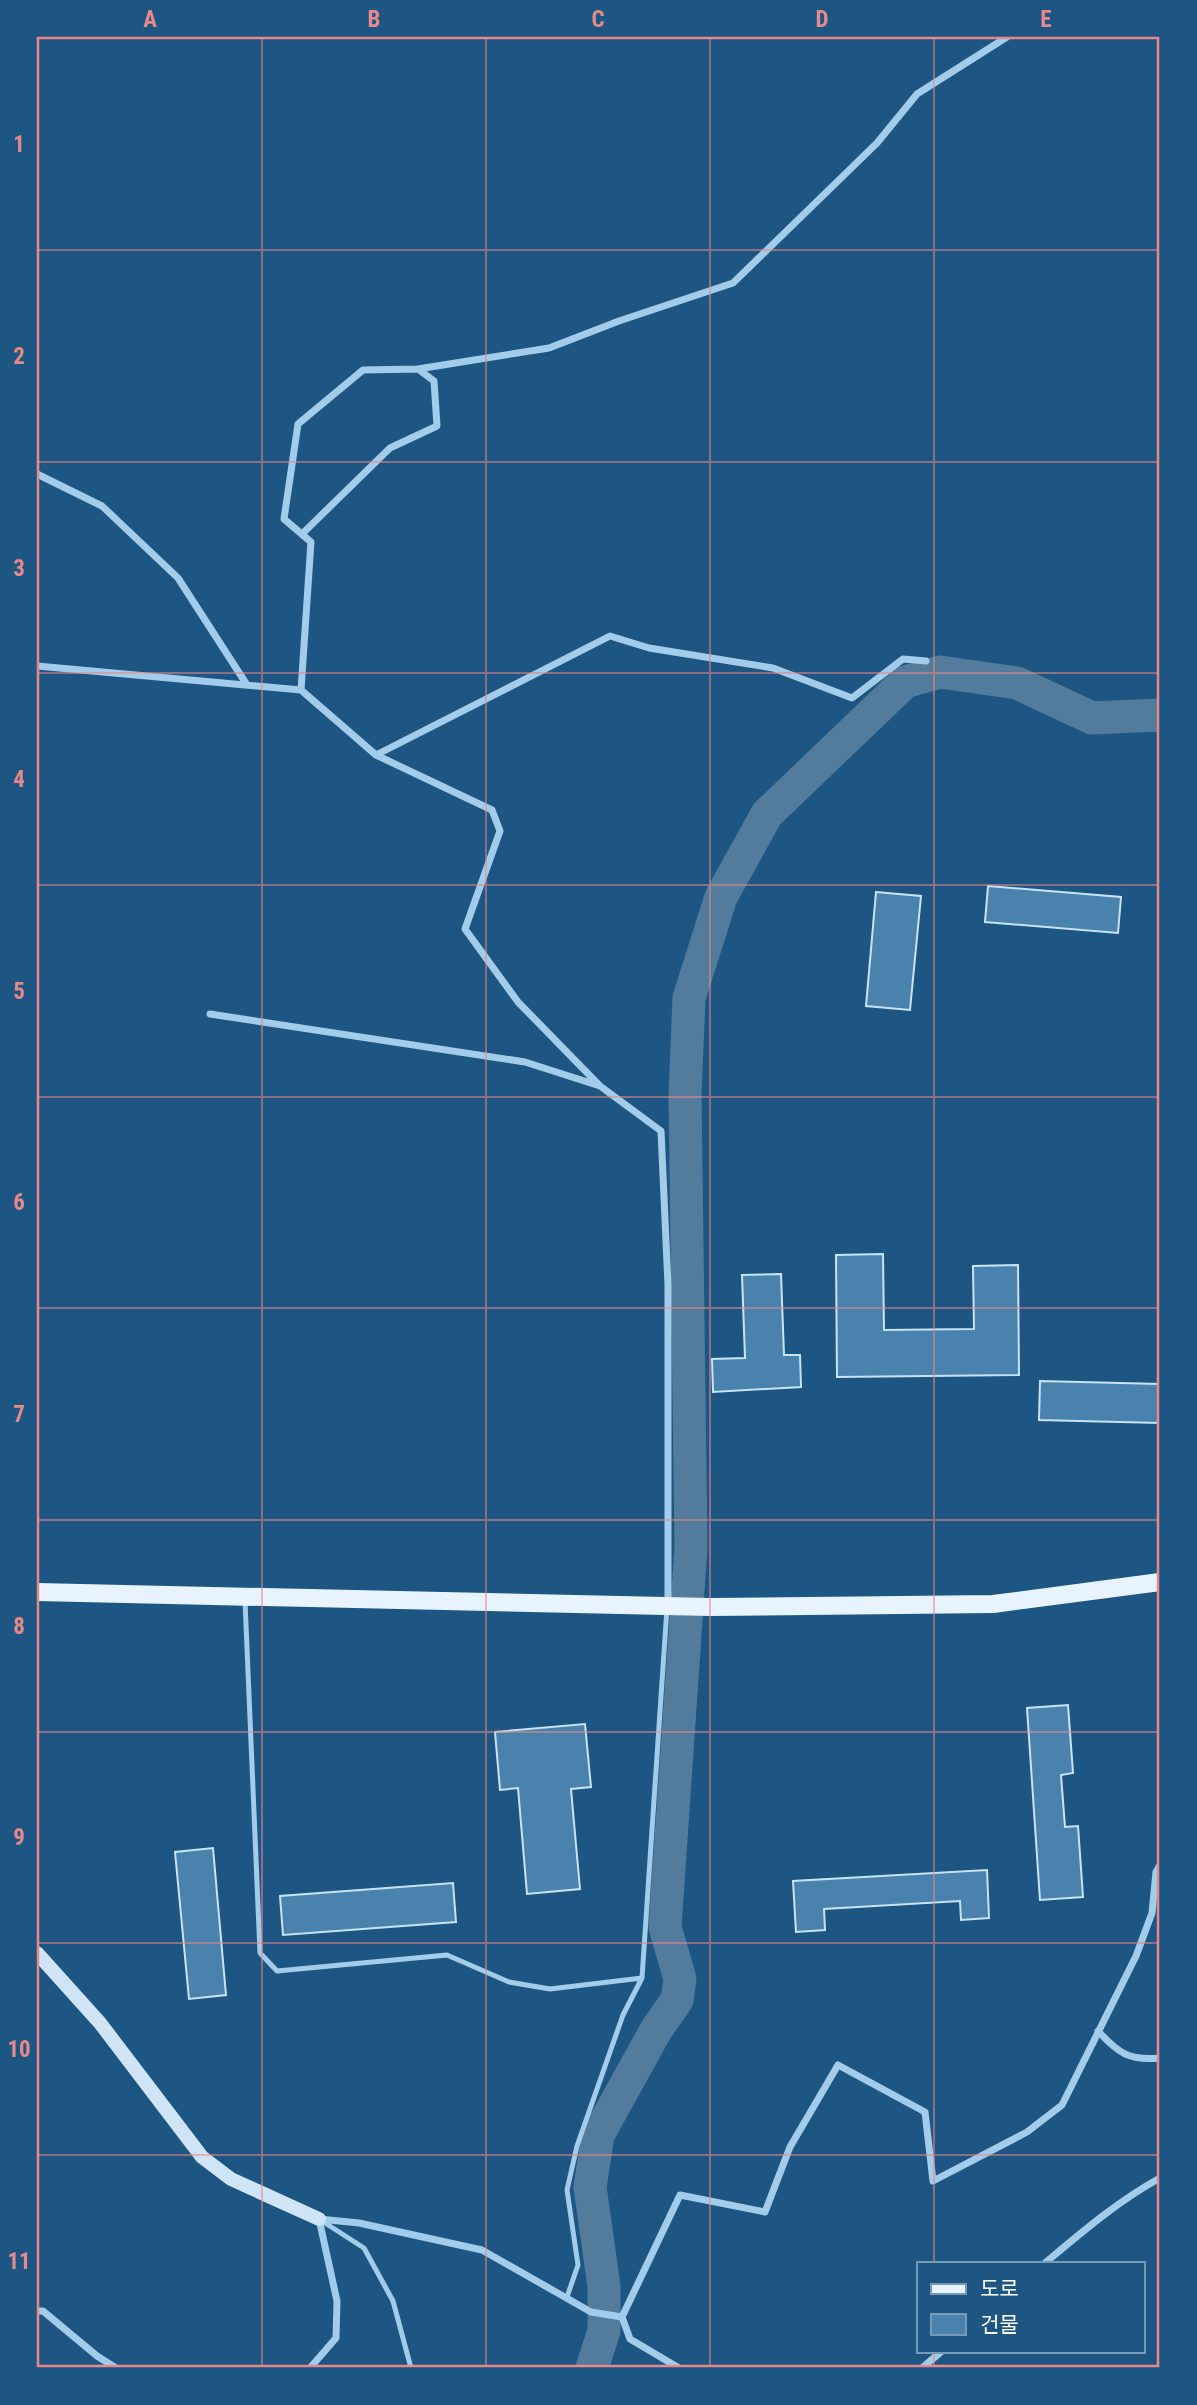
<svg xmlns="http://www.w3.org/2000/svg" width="1197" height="2405" font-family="'Roboto Condensed','Noto Sans KR',sans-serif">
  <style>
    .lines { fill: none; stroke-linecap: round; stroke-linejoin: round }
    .river { stroke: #537c9c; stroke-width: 33 }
    .building { fill: #4a82ae; stroke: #c8e3f7; stroke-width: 2 }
    .lane { stroke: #a3ccea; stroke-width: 5 }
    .street { stroke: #a3ccea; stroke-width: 7 }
    .secondary { stroke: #cfe5f7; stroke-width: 14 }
    .primary { stroke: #e7f3fe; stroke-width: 18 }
    .grid { fill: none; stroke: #e88989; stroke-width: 2; stroke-opacity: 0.55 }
    .neatline { fill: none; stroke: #e88989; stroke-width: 2.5 }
    .grid-label { font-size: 23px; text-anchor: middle; font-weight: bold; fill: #e88989 }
  </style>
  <rect width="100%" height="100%" fill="#1d5683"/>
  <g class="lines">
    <path class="river" d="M592 2368 604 2331V2286L590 2187 598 2135 656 2030 677 2000 680 1979 665 1927 691 1547 685 1094 689 998 721 897 767 814 905 682 940 672 1017 683 1092 718 1160 715"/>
  </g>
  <path class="building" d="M988 886 1121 897 1118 933 985 922Z
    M876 892 921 896 910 1010 866 1006Z
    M883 1254 884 1330 974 1329 973 1266 1018 1265 1019 1375 837 1377 836 1255Z
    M781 1274 784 1355H800L801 1387 713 1392 712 1359 745 1358 742 1275Z
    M1040 1381 1160 1384V1423L1039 1420Z
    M1068 1705 1073 1773 1061 1775 1065 1827 1078 1826 1083 1897 1040 1900 1027 1708Z
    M585 1724 591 1787 571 1789 580 1889 527 1894 518 1788 500 1790 495 1732Z
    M213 1848 226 1995 189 1999 175 1852Z
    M987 1870 989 1918 961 1920 960 1901 824 1909 825 1930 796 1932 793 1881Z
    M453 1883 456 1922 283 1935 280 1896Z"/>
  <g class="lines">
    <path class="lane" d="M245 1601 260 1953 277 1971 447 1955 509 1982 550 1989 642 1978
      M322 2221 364 2248 393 2301 411 2368
      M567 2297 578 2265 567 2190 577 2146 623 2015 642 1978 667 1608"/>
    <path class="street" d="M418 369 549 348 619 321 733 283 877 143 917 94 1007 37
      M37 474 102 506 178 578 247 685
      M37 666 301 690 376 755 492 810 500 831 465 929 518 1002 599 1085
      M301 690 311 542 284 519 298 424 363 370 418 369 434 381 437 426 390 448 302 534
      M376 755 610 636 649 648 773 668 852 698 903 659 926 661
      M210 1014 525 1062 600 1086 661 1131 668 1285V1604
      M1098 2031C1118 2053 1129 2061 1160 2058
      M1045 2263C1082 2232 1118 2201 1160 2178
      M37 2311H43L97 2356 116 2368
      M310 2368 336 2338 337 2301 319 2219 359 2223 482 2250 591 2312 622 2317
      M679 2368 630 2339 622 2317 680 2195 765 2212 790 2147 838 2065 925 2112 933 2181 1027 2132 1062 2105 1136 1956 1152 1913 1156 1872 1160 1865
      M922 2368 942 2351"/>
    <path class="secondary" d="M37 1953 100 2023 202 2157 231 2179 319 2219"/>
    <path class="primary" d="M37 1592 710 1607 993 1604 1160 1582"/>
  </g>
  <path class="grid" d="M262 37V2368M486 37V2368M710 37V2368M934 37V2263M37 250H1160M37 462H1160M37 673H1160M37 885H1160M37 1097H1160M37 1308H1160M37 1520H1160M37 1732H1160M37 1943H1160M37 2155H1160M934 2351V2368"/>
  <rect width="1197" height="2405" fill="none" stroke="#1d5683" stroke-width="77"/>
  <rect x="917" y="2262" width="228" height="91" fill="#1d5683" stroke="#779ab5" stroke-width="2"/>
  <rect x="931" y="2284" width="35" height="10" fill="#e7f3fe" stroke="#779ab5" stroke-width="2"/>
  <text x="980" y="2296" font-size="21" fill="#ffffff">도로</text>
  <rect x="931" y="2314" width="35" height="21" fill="#4a82ae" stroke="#779ab5" stroke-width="2"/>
  <text x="980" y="2332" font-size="21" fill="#ffffff">건물</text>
  <rect x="38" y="38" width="1120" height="2328" class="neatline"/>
  <g class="grid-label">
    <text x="150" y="27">A</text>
    <text x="374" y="27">B</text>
    <text x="598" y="27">C</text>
    <text x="822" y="27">D</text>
    <text x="1046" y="27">E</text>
    <text x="19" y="152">1</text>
    <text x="19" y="364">2</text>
    <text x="19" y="576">3</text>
    <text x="19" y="787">4</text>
    <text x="19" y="999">5</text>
    <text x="19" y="1210">6</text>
    <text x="19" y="1422">7</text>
    <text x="19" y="1634">8</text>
    <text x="19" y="1845">9</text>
    <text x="19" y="2057">10</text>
    <text x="19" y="2269">11</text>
  </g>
</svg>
